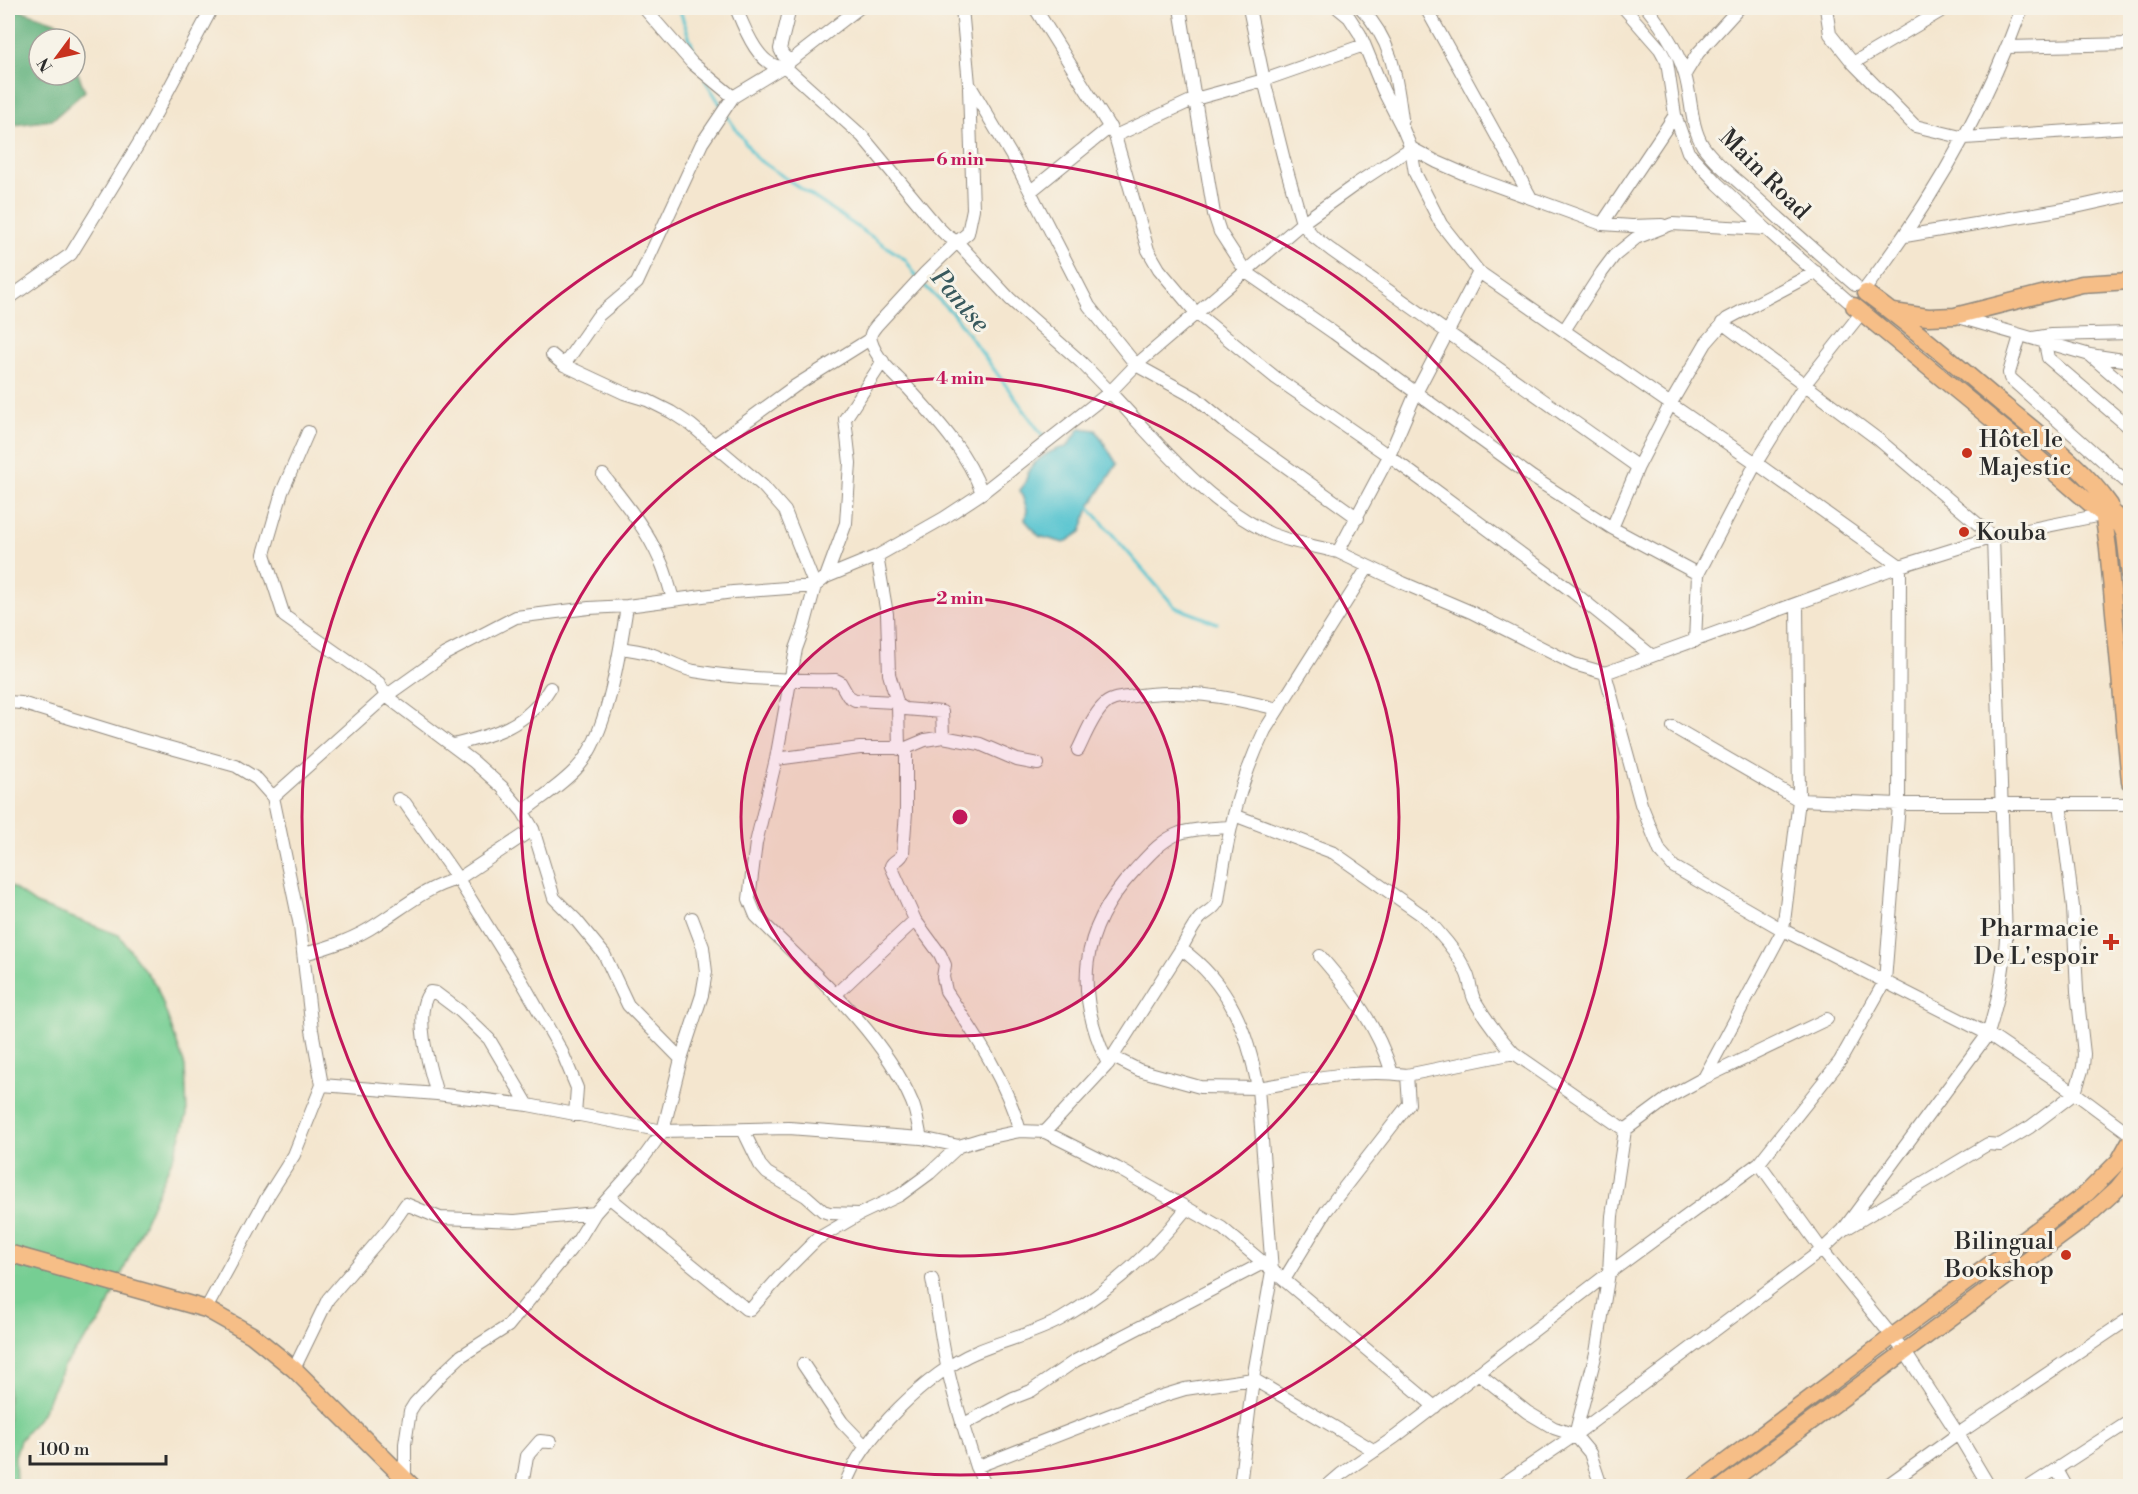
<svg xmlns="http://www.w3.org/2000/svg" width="2138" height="1494" font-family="'Libre Bodoni',serif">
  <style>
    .green { fill: #76ce93; stroke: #507c5f; stroke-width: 1.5 }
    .forest { fill: #60b17d; stroke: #466e54; stroke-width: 1.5 }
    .water { fill: #57c4d0; stroke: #41787e; stroke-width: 1.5 }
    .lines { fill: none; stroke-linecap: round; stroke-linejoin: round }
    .stream { stroke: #57c4d0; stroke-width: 3 }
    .minor-casing { stroke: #90887d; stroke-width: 14 }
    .major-casing { stroke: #90887d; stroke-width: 19 }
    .minor { stroke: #fff; stroke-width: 12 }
    .major { stroke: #f6be87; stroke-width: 16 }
    .ring { fill: none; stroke: #c2185b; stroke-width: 3 }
    .poi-dot { fill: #c8321e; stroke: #f7f3e8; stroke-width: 2 }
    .labels { text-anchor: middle; stroke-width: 6; stroke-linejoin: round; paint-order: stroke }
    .street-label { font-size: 24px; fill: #2b2b2b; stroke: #f7f3e8 }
    .poi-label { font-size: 24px; fill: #2b2b2b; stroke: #f7f3e8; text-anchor: start }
    .water-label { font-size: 26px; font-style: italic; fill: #38595d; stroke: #f7f3e8 }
    .centre { fill: #c2185b; stroke: #f7f3e8; stroke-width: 3 }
    .ring-label { font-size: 18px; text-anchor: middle; font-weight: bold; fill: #c2185b; stroke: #f7f3e8; stroke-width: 6; stroke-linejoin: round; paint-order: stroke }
  </style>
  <rect width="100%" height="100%" fill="#f7f3e8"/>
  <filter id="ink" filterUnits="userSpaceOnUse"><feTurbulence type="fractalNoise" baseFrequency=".0167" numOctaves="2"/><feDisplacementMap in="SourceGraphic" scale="12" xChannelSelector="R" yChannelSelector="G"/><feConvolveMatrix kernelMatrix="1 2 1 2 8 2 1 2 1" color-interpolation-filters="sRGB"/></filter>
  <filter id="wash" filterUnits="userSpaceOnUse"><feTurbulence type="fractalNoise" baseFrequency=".008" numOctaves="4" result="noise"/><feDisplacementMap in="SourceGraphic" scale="24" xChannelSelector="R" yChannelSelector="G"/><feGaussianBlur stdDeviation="1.35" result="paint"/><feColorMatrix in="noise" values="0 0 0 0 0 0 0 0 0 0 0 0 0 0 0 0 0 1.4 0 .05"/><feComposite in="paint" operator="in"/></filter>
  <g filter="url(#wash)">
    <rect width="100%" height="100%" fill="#f4e6cf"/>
    <path class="green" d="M8 884 36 904 119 935 157 987 185 1066 187 1115 177 1148 102 1319 64 1365 42 1413 20 1440 15 1456 16 1486H8Z"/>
    <path class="forest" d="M8 8H14L58 23 64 39H39V75H75V66L85 91 52 120 8 126Z"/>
    <path class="water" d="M1080 428 1096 430 1117 464 1089 508 1081 532 1064 543 1039 536 1025 520 1027 509 1020 490C1028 482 1025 477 1030 469 1038 457 1053 449 1067 447Z"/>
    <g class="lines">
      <path class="stream" d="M679 8 698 62
        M705 80 722 107
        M725 113 756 158 906 260 917 278
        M922 283 954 315 1046 440
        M1088 506 1175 607 1217 623"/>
    </g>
  </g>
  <g filter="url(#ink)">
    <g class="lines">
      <defs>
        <path id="minor" d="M644 8 692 63 733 97
          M736 8C743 25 760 71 784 66
          M790 8 780 49 783 55 790 61
          M859 8 784 66 862 136 936 225 946 235 957 242 968 233 973 209 969 88
          M962 8 969 84 1014 160 1089 306 1136 365 1110 392C1158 443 1204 501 1267 532 1287 542 1316 546 1338 552
          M1035 8 1115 136 1195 99 1214 214 1220 232 1246 272 1334 333 1532 477 1612 528
          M1180 8 1195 99 1264 80 1249 8
          M1338 8 1349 17 1360 34 1383 90 1403 129 1411 148 1437 162 1467 175 1602 224
          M1361 8C1393 42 1396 75 1402 119
          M1426 8 1531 198
          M1624 8 1660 49 1667 62 1675 115 1688 152 1718 184 1766 229 1848 301
          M1647 8C1663 28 1678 50 1685 75 1692 98 1690 125 1703 146 1715 163 1733 177 1749 191 1784 223 1819 254 1855 285
          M1826 8 1830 34 1853 63 1946 8
          M1364 45 1264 80 1284 160 1302 223 1314 237 1331 250 1638 467
          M2008 47 2130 44
          M1853 63 1915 126 1965 138 2130 127
          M1685 74 1698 53 1739 8
          M1115 136 1148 250 1159 269 1196 313 1276 378 1389 456 1573 592 1652 656
          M1031 191 1110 127
          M1662 225 1632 226 1602 224 1675 115
          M1905 236 2076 207 2130 195
          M1479 272 1416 393 1389 456 1338 552 1403 583 1471 612 1574 664 1605 673
          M1865 289C1931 203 1985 110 2022 8
          M8 299 71 254 147 130 212 8
          M1955 316 2090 355 2130 361
          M1565 329 1602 272 1614 256 1636 238 1672 224 1766 229
          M2020 336 2009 373 2010 378 2130 485
          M2033 338 2051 335 2130 333
          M2045 343 2048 358 2130 428
          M552 355 564 365 624 393 647 400 671 412 691 425 763 486 785 511 815 586 826 577 877 556 944 518 982 493 1110 392 1081 362 1010 299 957 242 925 273 877 325C873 330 869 334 871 341 876 359 895 375 908 388 937 420 968 453 982 493
          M2091 356 2130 390
          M564 365 598 316 637 283 702 143 733 97 784 66
          M714 445 795 386 870 339
          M603 475C624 502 646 528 660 560 666 572 669 586 673 599
          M2101 515 1993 537 1900 566 1605 673 1641 804 1660 851 1674 867 1783 930 1988 1034 2075 1093 2130 1134
          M877 556 887 614 889 674 898 705 899 749
          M1698 574 1612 528 1638 467 1671 403 1706 343 1727 319 1816 272
          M826 577 846 523 850 463 845 419 883 361
          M1695 641 1698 574 1756 463 1805 384 1862 312
          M620 648C632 650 645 651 656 656 669 661 680 668 694 671 742 679 788 681 836 680L840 682 848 696 855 700 894 702 905 709 942 712 943 737
          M8 702 21 703 135 738 236 766 257 779 273 797
          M1673 727 1799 800 1899 804H2130
          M453 745C494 735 527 726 550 688
          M906 748V812L903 853C901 860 893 860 891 866L915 920 940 954 945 965 943 977 946 991C976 1036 1005 1078 1020 1131
          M1078 750C1085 736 1092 717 1103 706 1109 699 1119 698 1128 697 1179 687 1229 697 1278 709
          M776 759 860 748H906L925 740 943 737 980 744 1017 760 1038 764
          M398 799 405 803 458 879 533 829
          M523 812C540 798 562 785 577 768 608 736 620 650 627 606
          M1234 815 1334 853 1422 915C1437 929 1459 954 1467 974 1471 983 1470 992 1475 1001 1486 1020 1499 1037 1514 1053L1625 1130
          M304 954C330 947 355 939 377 924 404 907 426 887 458 879L524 985 562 1052 577 1088 575 1115
          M1320 956C1352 993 1377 1025 1392 1073
          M836 994 915 920
          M1113 1057 1139 1070 1200 1087 1258 1088C1248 1032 1229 983 1181 949 1187 939 1192 927 1200 918 1207 911 1214 910 1218 901 1227 838 1237 787 1265 730L1368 567
          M681 1059 628 1005 604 954 576 920 554 898 533 829 523 812 502 787 474 762 386 696 445 654 516 617 589 608 627 606 733 592 815 586 804 627 796 649 776 759 756 843 749 899 756 916C810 970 882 1031 912 1102 917 1113 918 1127 921 1138
          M1108 1064C1074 992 1079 930 1134 871 1148 856 1161 840 1180 833 1196 828 1213 828 1230 827
          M1704 1078 1783 930 1799 800 1797 605
          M322 1085 437 1094 528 1105 663 1131 681 1059 702 995 706 972 703 947 692 918
          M437 1094C430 1070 412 1012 430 992L436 993 460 1011 489 1039 528 1105
          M743 1130 760 1165 767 1173 806 1196 823 1211 829 1213 859 1214
          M1045 1132 1108 1064 1181 949
          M1759 1163 1822 1250 1905 1352 1958 1434 1886 1486
          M610 1198 746 1309 750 1310 784 1272 817 1239 860 1214 900 1195 930 1173 959 1146
          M1847 1228 1988 1144 2000 1145 2030 1127 2075 1093 2083 1067 2084 1054 2077 991 2073 907 2060 803
          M932 1279C938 1309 941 1340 948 1370 955 1403 966 1435 976 1467
          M1284 1280 1326 1211 1409 1104 1407 1075
          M206 1309 266 1199 294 1155 322 1085 312 1030 300 926 273 797 386 696 379 683 284 616 264 554 282 492 308 432
          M803 1364 842 1422 866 1447
          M294 1369 328 1299 390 1227 406 1204 440 1218 468 1219 515 1221 595 1213
          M1478 1373 1527 1412 1554 1428 1575 1435 1590 1453 1601 1486
          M962 1425 1013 1398 1031 1391 1075 1361 1263 1263
          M1575 1435 1596 1353 1609 1273 1612 1216 1625 1130 1671 1096 1704 1078 1827 1019
          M2057 1470 2066 1486
          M405 1484V1444L410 1411 415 1403 443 1373 461 1356 508 1326 579 1239 595 1213 639 1164 663 1131 789 1128 921 1138 959 1146 982 1139 1020 1131 1045 1132 1117 1168 1222 1228 1435 1407
          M522 1486 527 1456 540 1441 550 1442
          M845 1486C859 1439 930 1371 976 1352 1004 1340 1034 1334 1061 1319 1111 1290 1151 1253 1187 1208
          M986 1486 976 1467 997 1459 1146 1401 1185 1389 1253 1379 1375 1451
          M1240 1486 1253 1379 1272 1271 1258 1088C1306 1080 1358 1068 1407 1075L1514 1053
          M1327 1486 1341 1474 1395 1437 1609 1273 1759 1163 1840 1061 1885 981 1899 804 1900 566 1756 463 1479 272 1441 224 1415 173 1411 148 1359 182 1302 223 1136 365 1196 398 1232 428 1358 518
          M1500 1486 1575 1435 1822 1250 1843 1230 1988 1034C1998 1002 2004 972 2006 939L1993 537 1879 440 1722 323
          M1989 1486 1958 1434 2130 1318
          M2030 1486 2130 1421"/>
        <path id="major" d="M1866 293C1915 328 1960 369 2006 407 2041 436 2084 468 2110 505
          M1854 306 2016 439 2100 512
          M1893 312 1928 317 1955 316 2082 284 2130 281
          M2116 515 2125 535 2130 576
          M2104 519 2108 548 2130 782
          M8 1253 206 1309 252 1335 294 1369 412 1486
          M1694 1486 1893 1336 2087 1193 2119 1161 2130 1141
          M1724 1486 2085 1218 2117 1189 2130 1173"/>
      </defs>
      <use href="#minor" class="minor-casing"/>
      <use href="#major" class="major-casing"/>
      <use href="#minor" class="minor"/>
      <use href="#major" class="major"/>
    </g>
  </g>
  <circle cx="960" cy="817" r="219" fill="#c2185b" fill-opacity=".12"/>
  <g class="ring">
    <circle cx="960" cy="817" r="219"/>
    <circle cx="960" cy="817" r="439"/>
    <circle cx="960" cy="817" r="658"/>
  </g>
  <g class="poi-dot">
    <circle cx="1967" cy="453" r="6"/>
    <circle cx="1964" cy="532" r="6"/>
    <path d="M2108 933h6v6h6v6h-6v6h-6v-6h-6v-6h6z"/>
    <circle cx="2066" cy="1255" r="6"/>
  </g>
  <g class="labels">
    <g class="street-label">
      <text transform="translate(1765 174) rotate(45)" y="8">Main Road</text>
    </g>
    <g class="poi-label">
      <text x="1979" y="447">Hôtel le<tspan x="1979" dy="28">Majestic</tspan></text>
      <text x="1976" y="540">Kouba</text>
      <text x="2099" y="936" text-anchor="end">Pharmacie<tspan x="2099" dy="28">De L'espoir</tspan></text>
      <text x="2054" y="1249" text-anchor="end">Bilingual<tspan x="2054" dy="28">Bookshop</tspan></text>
    </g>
    <g class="water-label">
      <text transform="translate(961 300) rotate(49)" y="9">Pantse</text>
    </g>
  </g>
  <circle cx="960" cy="817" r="9" class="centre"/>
  <g class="ring-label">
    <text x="960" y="165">6 min</text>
    <text x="960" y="384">4 min</text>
    <text x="960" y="604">2 min</text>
  </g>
  <rect width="2138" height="1494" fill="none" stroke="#f7f3e8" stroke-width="30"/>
  <g transform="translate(57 57) rotate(237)"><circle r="28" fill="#f7f3e8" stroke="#a5a39c" stroke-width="1.5"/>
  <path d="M0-4.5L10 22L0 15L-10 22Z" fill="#c8321e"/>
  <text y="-9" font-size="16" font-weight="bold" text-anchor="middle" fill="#2b2b2b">N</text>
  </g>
  <path d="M30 1455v9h136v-9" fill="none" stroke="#2b2b2b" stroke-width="3"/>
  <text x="39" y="1455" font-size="18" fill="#2b2b2b" stroke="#f7f3e8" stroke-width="4.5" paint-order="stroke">100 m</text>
</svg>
